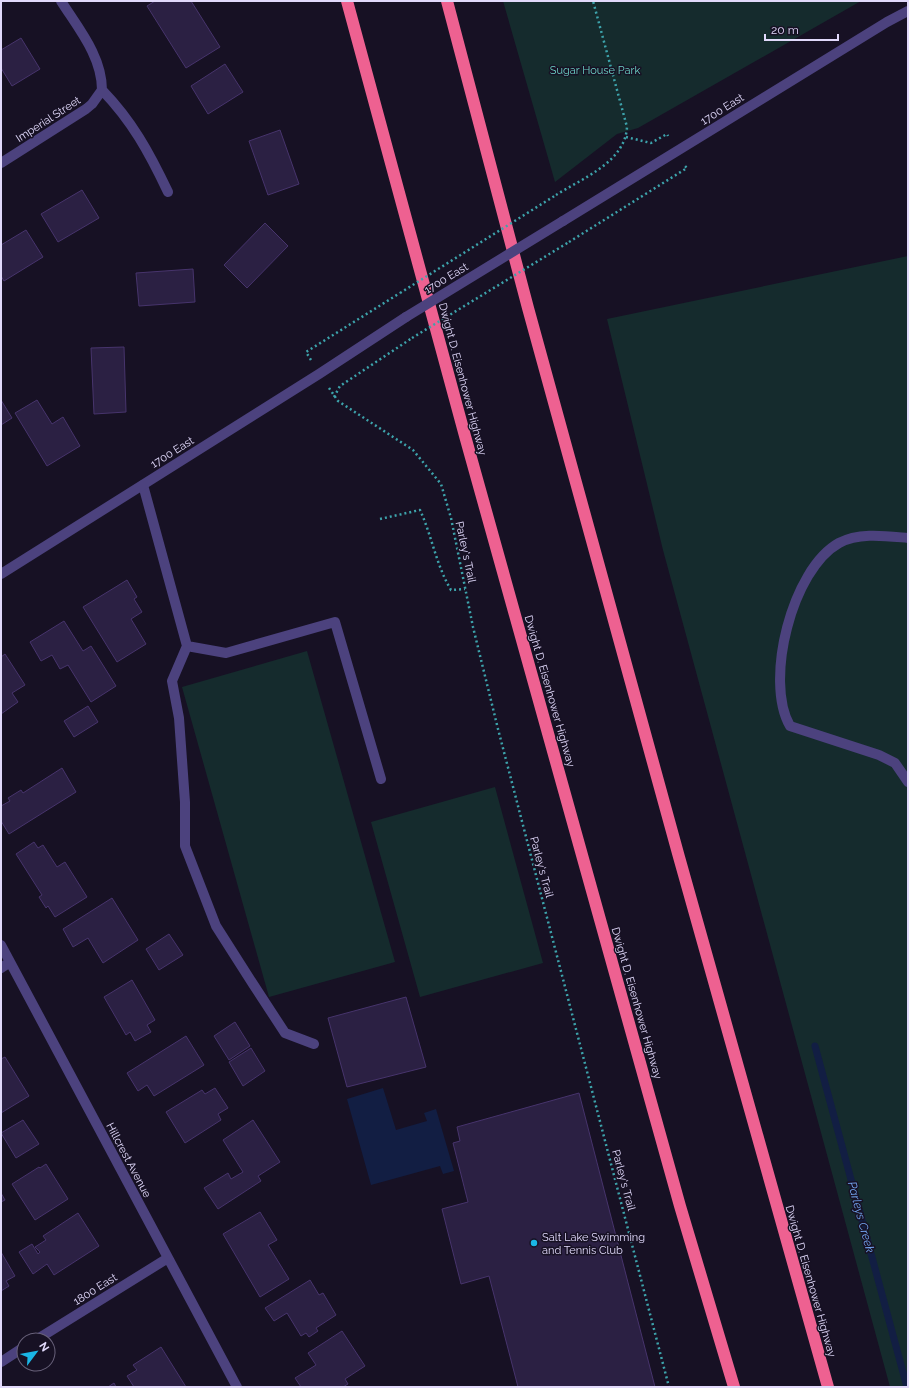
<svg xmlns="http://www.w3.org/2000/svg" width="909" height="1388" font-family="Raleway,sans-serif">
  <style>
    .green { fill: #152b2d }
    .water { fill: #121e43 }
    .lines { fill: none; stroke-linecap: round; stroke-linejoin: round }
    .stream { stroke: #121e43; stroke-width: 7 }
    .building { fill: #2b2043; stroke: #47346c }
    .path { stroke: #3da3ab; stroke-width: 2.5; stroke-dasharray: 2 3; stroke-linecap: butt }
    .service { stroke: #4c427e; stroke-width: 10 }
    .minor { stroke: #4c427e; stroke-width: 10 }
    .tertiary { stroke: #4c427e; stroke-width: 10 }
    .motorway { stroke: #ee6191; stroke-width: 12 }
    .path-bridge { stroke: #3da3ab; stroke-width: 2.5; stroke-dasharray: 2 3; stroke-linecap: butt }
    .tertiary-bridge { stroke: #4c427e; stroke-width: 10 }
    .poi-dot { fill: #1ab6e6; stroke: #171124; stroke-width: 1.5 }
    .labels { text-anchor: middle; stroke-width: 3; stroke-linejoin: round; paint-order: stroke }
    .park-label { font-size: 11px; fill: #6cd3c7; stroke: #171124 }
    .street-label { font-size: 11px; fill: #e1d9fb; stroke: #171124 }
    .poi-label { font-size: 11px; fill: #e1d9fb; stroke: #171124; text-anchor: start }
    .water-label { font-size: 12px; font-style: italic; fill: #72a5f0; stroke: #171124 }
  </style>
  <rect width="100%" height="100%" fill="#171124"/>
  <path class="green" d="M503 1H861L638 128 617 134 555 182Z
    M908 256V1387H890L663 550 607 319Z
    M307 651 395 962 269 997 182 687Z
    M495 787 543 963 420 997 371 822Z"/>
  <path class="water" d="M383 1088 396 1130 427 1121 424 1113 436 1109 454 1171 443 1174 440 1166 371 1185 347 1099Z"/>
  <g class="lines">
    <path class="stream" d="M815 1046 907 1387"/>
  </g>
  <path class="building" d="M155 1H191L220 47 186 68 147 6Z
    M21 38 40 69 12 86 1 68V50Z
    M225 64 243 92 208 114 191 86Z
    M280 130 299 184 268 195 249 141Z
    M82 190 99 218 58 242 41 214Z
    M265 223 288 246 247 288 224 265Z
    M26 230 43 257 4 281 1 276V245Z
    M193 269 195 302 139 306 136 273Z
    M124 347 126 412 94 414 91 348Z
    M1 400 12 418 1 425Z
    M37 400 52 424 63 417 80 446 47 466 15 413Z
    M127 580 137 597 134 599 142 612 131 619 146 644 117 662 83 607Z
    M64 621 83 651 91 646 116 686 91 702 68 665 60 669 52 655 41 661 30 642Z
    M5 654 25 685 12 693 18 702 1 714V657Z
    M88 706 98 722 74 737 64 721Z
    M62 768 76 792 9 834 1 821V806L10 801 8 798 21 790 23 793Z
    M34 842 38 848 43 845 57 867 65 862 87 897 55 917 48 906 46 908 39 897 42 895 16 854Z
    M112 898 138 940 103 963 88 938 73 947 63 929Z
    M169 934 183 955 159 970 146 949Z
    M132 980 155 1020 147 1025 151 1032 135 1041 130 1032 126 1035 104 997Z
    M406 997 426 1067 347 1087 328 1018Z
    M235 1022 250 1046 229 1060 214 1036Z
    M186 1036 204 1065 154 1096 147 1085 138 1091 127 1073Z
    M251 1048 265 1071 243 1086 229 1062Z
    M5 1057 29 1096 1 1113V1059Z
    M215 1088 228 1108 218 1114 221 1120 185 1143 166 1112 202 1090 205 1094Z
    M579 1093 655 1387H518L489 1276 461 1284 442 1209 468 1202 453 1143 460 1141 457 1127Z
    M23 1120 39 1144 16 1158 1 1133Z
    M253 1120 280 1162 258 1176 261 1181 218 1209 204 1188 228 1173 231 1179 243 1172 223 1140Z
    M46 1164 68 1199 35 1220 12 1184 39 1167 40 1168Z
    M1 1193 5 1200 1 1202Z
    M260 1212 277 1240 268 1245 289 1279 260 1297 223 1234Z
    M78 1213 99 1246 54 1275 47 1264 33 1274 19 1252 32 1244 38 1254 40 1252 35 1247 46 1240 43 1236Z
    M1 1252 15 1276 6 1281 9 1286 1 1291Z
    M310 1280 319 1295 323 1293 336 1315 316 1328 318 1331 309 1337 306 1333 301 1336 287 1313 274 1321 265 1308Z
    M342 1331 365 1366 345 1379 348 1384 343 1387H301L295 1378 316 1365 308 1353Z
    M161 1347 186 1387H134L127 1376 137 1370 133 1365Z
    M114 1383 116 1387H108Z"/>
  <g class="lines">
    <path class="path" d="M626 137 651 143 667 134 668 136
      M556 195C583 178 625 162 627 127L593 1
      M569 242 687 168 685 166
      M311 360 306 352 400 293
      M329 388 338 401 413 450 441 484 451 518 473 627 498 729 669 1387
      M334 397 340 386 412 338
      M380 519 420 510C432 536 436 565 451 590L465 589"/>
    <path class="service" d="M143 485 187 646 226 653 335 622 381 779
      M908 538C886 536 859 532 839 543 792 569 764 681 790 726L879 755 895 763 908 782
      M187 646 172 681 179 718 185 802V846L216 926 253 984 285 1033 314 1044"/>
    <path class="minor" d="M61 1C78 28 102 56 102 90 132 121 149 152 168 192
      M1 163 86 109 92 104 102 90
      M1 945 237 1387
      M1 968 10 962
      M36 1340 168 1258
      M1 1362 24 1347"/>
    <path class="tertiary" d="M563 221 887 22 908 11
      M1 574 319 374 406 317"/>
    <path class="motorway" d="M347 1 465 436 680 1206 734 1387
      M447 1 528 308 679 857 828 1387"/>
    <path class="path-bridge" d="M400 293 556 195
      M412 338 569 242"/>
    <path class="tertiary-bridge" d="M406 317 563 221"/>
  </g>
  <circle class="poi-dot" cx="534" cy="1243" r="4"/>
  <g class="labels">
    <g class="park-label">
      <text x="595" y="74">Sugar House Park</text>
    </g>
    <g class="street-label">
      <text transform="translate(722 109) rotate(-32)" y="4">1700 East</text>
      <text transform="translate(48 119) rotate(-33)" y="4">Imperial Street</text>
      <text transform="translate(446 278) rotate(-31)" y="4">1700 East</text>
      <text transform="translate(463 379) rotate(75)" y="4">Dwight D. Eisenhower Highway</text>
      <text transform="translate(172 452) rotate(-32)" y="4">1700 East</text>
      <text transform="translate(466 552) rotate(78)" y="4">Parley's Trail</text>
      <text transform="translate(550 691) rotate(74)" y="4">Dwight D. Eisenhower Highway</text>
      <text transform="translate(542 867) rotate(75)" y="4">Parley's Trail</text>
      <text transform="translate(637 1003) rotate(74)" y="4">Dwight D. Eisenhower Highway</text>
      <text transform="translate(129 1160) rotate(62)" y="4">Hillcrest Avenue</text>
      <text transform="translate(624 1180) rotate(75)" y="4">Parley's Trail</text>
      <text transform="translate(811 1281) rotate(74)" y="4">Dwight D. Eisenhower Highway</text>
      <text transform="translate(95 1289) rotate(-32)" y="4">1800 East</text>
    </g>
    <g class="poi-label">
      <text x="542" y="1241">Salt Lake Swimming<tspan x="542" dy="13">and Tennis Club</tspan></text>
    </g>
    <g class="water-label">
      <text transform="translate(861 1217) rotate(75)" y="4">Parleys Creek</text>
    </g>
  </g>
  <rect width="909" height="1388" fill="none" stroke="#e1d9fb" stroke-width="4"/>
  <g transform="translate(36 1352) rotate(58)"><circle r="19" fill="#171124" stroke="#68617a"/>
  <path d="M0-3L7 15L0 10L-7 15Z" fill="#1ab6e6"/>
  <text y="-6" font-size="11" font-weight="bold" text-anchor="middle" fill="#e1d9fb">N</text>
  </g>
  <path d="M765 34v6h73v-6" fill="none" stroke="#e1d9fb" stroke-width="2"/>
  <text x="771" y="34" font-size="12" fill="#e1d9fb" stroke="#171124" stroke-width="3" paint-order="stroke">20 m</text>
</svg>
